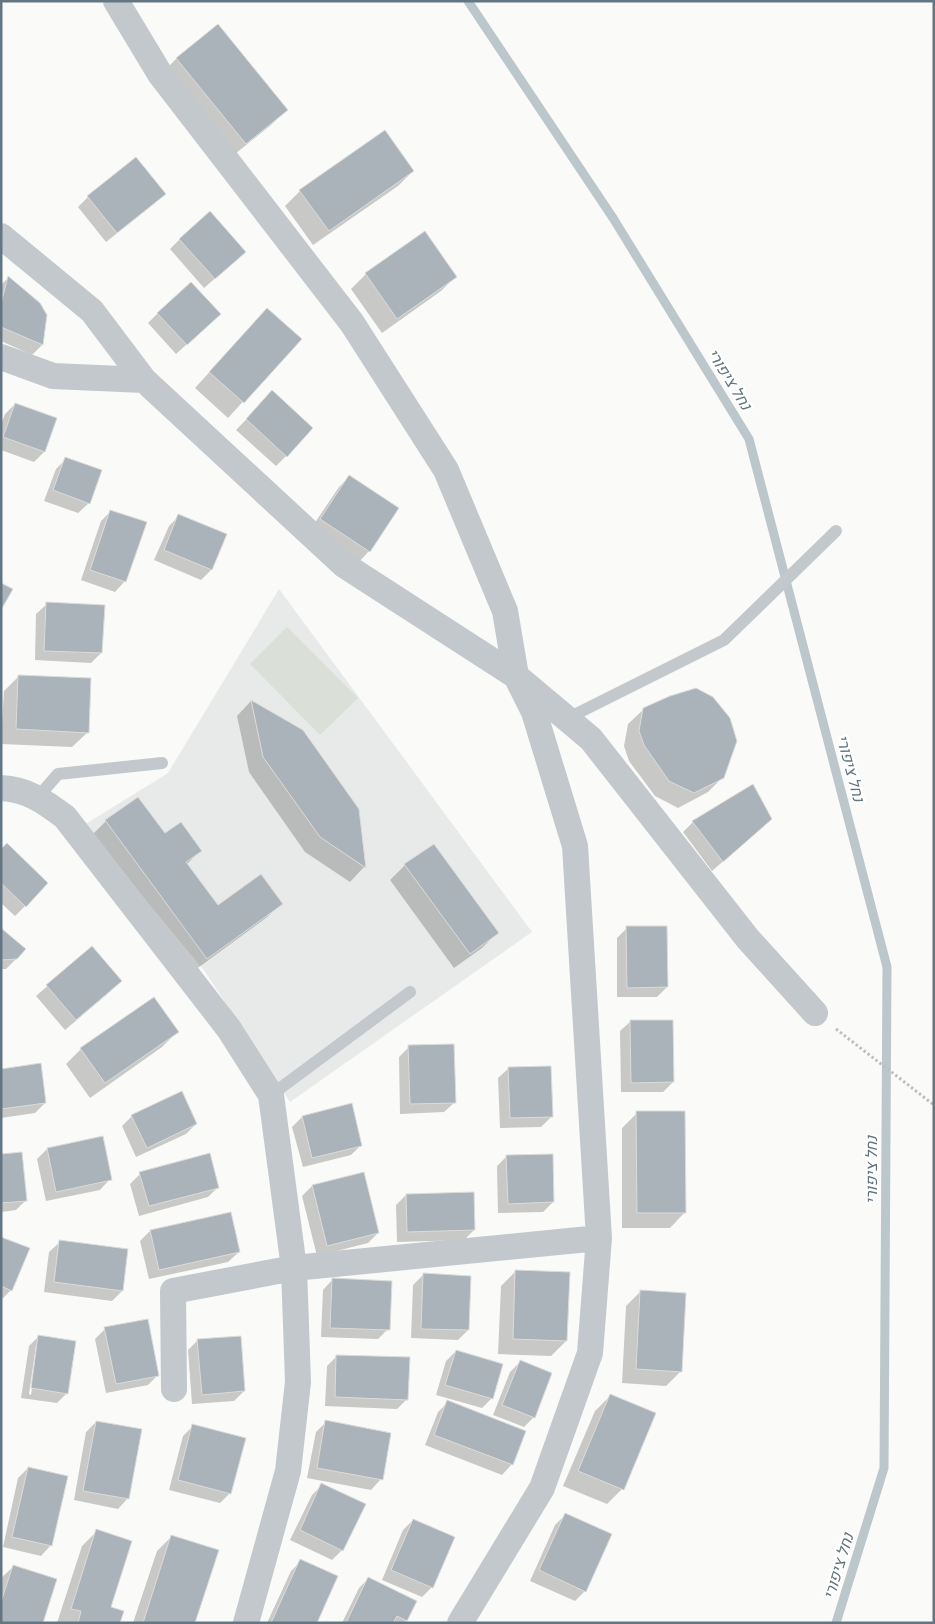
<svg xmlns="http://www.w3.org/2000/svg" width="935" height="1624" font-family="'Titillium Web',Heebo,sans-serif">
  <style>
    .built { fill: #e8e9e9 }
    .green { fill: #dadfd7 }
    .shadow { fill: #0003; fill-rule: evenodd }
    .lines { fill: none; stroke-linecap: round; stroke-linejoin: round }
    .stream { stroke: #bbc7cb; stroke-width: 9 }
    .building { fill: #aab3b9; stroke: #dcdcda }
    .path { stroke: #bbbfc2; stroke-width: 3; stroke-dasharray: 2.5 2.5; stroke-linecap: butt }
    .lane { stroke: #c3c8cc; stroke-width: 12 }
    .street { stroke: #c3c8cc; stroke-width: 26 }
    .labels { text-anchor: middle; stroke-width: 5; stroke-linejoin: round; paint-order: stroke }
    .water-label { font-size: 16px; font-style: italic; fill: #60757c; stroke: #fff }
  </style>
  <rect width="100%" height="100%" fill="#fafaf8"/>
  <path class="built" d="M279 589 532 932 290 1102 206 973 84 825 168 773Z"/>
  <path class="green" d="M287 627 358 698 320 735 250 664Z"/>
  <path class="shadow" d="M218 25 286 110 271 125 230 158 161 74 176 59Z
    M413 171 398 186 313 245 285 206 300 191Z
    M164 194 154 204 106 242 78 207 88 197Z
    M425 233 456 276 441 291 382 333 351 289 366 274Z
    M180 239 234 262 204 288 170 249Z
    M8 278 46 315 42 345 32 355 1 341V285Z
    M267 309 300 339 228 418 195 388Z
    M158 313 209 324 176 354 148 323Z
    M263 402 286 456 276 466 236 430Z
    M15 404 56 419 44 452 34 462 1 450V425L5 414Z
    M66 459 89 503 78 513 44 501 56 469Z
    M349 477 397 508 369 551 359 562 310 530 339 487Z
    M111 511 125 581 115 592 81 580 101 521Z
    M179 516 211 570 201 580 154 560 169 526Z
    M47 604 101 653 91 663 35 660 36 614Z
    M19 676 88 732 72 747 1 744 4 691Z
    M251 701 358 810 364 867 350 882 305 852 249 772 237 716Z
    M644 709 723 777 708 792 678 808 655 796 629 761 624 746 628 724Z
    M138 799 165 835 200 851 186 865 217 907 281 904 266 918 191 973 91 836 106 821Z
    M693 822 760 829 712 871 683 832Z
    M1 851 25 906 15 916 1 903Z
    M405 865 497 933 482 948 454 968 390 880Z
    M627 928 667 987 657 997H617V938Z
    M1 930 16 959 6 969H1Z
    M92 947 111 991 65 1030 36 996Z
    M631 1021 673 1082 663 1092H621L620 1031Z
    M177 1032 162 1047 90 1098 66 1064 81 1049Z
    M409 1047 455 1102 444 1112 400 1114 399 1057Z
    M509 1068 551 1117 541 1127 500 1128 498 1078Z
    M1 1070 45 1103 35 1113 1 1118Z
    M637 1113 685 1212 670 1228H622V1128Z
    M132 1116 196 1124 186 1134 136 1157 122 1126Z
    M302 1117 361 1145 351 1155 303 1167 292 1127Z
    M102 1138 110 1179 100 1190 46 1201 37 1159 47 1149Z
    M1 1155 26 1200 16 1210 1 1212Z
    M507 1156 553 1202 543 1212 498 1213 497 1166Z
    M140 1174 218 1187 208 1197 139 1216 130 1184Z
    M363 1174 378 1233 368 1243 317 1256 302 1196 312 1186Z
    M406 1195 474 1230 464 1240 397 1242 396 1205Z
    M150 1231 239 1252 228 1262 149 1279 140 1241Z
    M1 1238 11 1290 1 1300Z
    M60 1242 122 1291 112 1301 44 1292 49 1252Z
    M516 1271 566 1341 551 1356 498 1354 501 1286Z
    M423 1275 468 1330 458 1340 411 1338 413 1285Z
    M333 1279 388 1329 378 1339 321 1337 323 1290Z
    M641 1291 681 1371 666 1386 622 1383 626 1306Z
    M105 1329 158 1375 148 1385 106 1393 95 1339Z
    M39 1336 67 1393 57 1403 21 1398 29 1346ZM36 1346H38L31 1395 29 1394Z
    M198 1340 244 1391 234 1401 192 1404 188 1350Z
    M456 1351 492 1398 482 1408 436 1395 446 1361Z
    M337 1356 407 1399 397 1409 325 1406 327 1366Z
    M520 1362 534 1417 524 1427 493 1415 510 1372Z
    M610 1396 622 1489 607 1504 563 1486 595 1411Z
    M448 1402 512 1464 502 1475 425 1445 438 1412Z
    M96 1422 128 1498 118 1509 74 1500 86 1432Z
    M326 1422 381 1479 371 1490 307 1478 316 1432Z
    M193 1426 230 1493 220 1503 169 1490 183 1436Z
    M28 1468 51 1545 41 1556 3 1547 18 1478Z
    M322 1485 342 1550 332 1560 290 1540 312 1495Z
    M565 1515 585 1591 575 1601 530 1581 555 1525Z
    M413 1520 432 1587 422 1597 382 1580 403 1530Z
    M97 1531 110 1608 119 1623H57L82 1546Z
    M172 1536 194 1623H133L157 1551Z
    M301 1561 315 1623H267L291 1571Z
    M14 1566 1 1623V1578Z
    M369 1578 416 1601 404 1623H342L359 1588Z"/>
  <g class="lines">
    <path class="stream" d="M468 1 613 218 749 439 887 967 884 1468 836 1623"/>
  </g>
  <path class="building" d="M218 24 288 110 246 144 176 58Z
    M385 130 414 171 329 231 299 190Z
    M136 157 166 194 117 233 87 196Z
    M210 211 246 252 215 279 179 239Z
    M425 231 457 277 397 319 365 273Z
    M8 276 40 303 47 315 43 345 1 327V304Z
    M191 282 221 314 187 345 157 313Z
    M267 308 302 339 244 403 209 372Z
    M272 390 313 428 287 457 246 419Z
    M15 403 57 418 45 452 3 437Z
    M65 457 102 470 90 504 53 490Z
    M349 475 399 508 370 552 320 519Z
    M110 510 147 522 126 582 90 570Z
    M178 514 227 534 212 570 164 550Z
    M1 583 13 589 1 610Z
    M46 602 105 605 102 653 44 651Z
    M18 675 91 678 89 733 16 729Z
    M696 688 713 697 730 718 737 741 724 778 694 793 669 781 644 745 639 731 643 708 670 696Z
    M251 700 303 730 359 809 366 868 320 837 263 757Z
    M753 784 772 819 723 862 692 821Z
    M138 797 165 833 181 822 202 851 186 862 218 905 261 874 283 904 207 959 105 820Z
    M7 843 48 883 26 907 1 883V849Z
    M434 844 499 933 470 954 404 864Z
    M626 926H667L668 987 627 988Z
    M1 928 26 949 17 959 1 960Z
    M92 946 122 981 76 1020 46 985Z
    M154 997 179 1032 105 1083 80 1048Z
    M630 1020H673L674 1082 631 1083Z
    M454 1044 456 1103 410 1104 408 1045Z
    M41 1063 46 1103 1 1109V1069Z
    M551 1066 553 1117 510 1118 508 1067Z
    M182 1091 197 1124 147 1148 131 1115Z
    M352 1103 362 1146 312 1158 302 1116Z
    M636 1111H685L686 1213H637Z
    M103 1136 112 1180 56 1192 47 1148Z
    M22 1152 27 1201 1 1203V1154Z
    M210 1153 219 1188 149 1206 139 1172Z
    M553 1154 554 1202 508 1204 506 1155Z
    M364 1172 379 1233 327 1246 312 1185Z
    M474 1192 475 1230 407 1232 406 1194Z
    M231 1212 240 1252 159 1270 150 1230Z
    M1 1237 30 1248 12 1291 1 1286Z
    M59 1240 128 1249 123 1291 54 1282Z
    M515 1270 570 1272 567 1341 513 1339Z
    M423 1273 471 1276 469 1330 421 1329Z
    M332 1278 392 1281 390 1330 330 1328Z
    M640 1290 686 1293 682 1372 636 1369Z
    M148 1319 159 1376 116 1384 104 1327Z
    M38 1335 76 1341 68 1394 31 1388Z
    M241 1336 245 1391 202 1395 197 1339Z
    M456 1350 503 1364 493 1399 445 1385Z
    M336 1355 410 1357 408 1400 335 1397Z
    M520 1360 552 1373 535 1418 502 1405Z
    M610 1394 656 1413 624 1490 578 1471Z
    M447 1400 526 1431 513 1465 434 1435Z
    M325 1420 391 1433 383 1480 317 1468Z
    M96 1421 142 1429 129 1499 83 1491Z
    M192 1424 246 1438 231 1494 178 1480Z
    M28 1467 68 1476 52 1546 12 1537Z
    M321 1483 366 1504 343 1551 300 1530Z
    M565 1513 612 1534 586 1592 539 1570Z
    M413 1519 455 1537 433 1588 391 1570Z
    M96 1529 132 1541 111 1607 124 1611 120 1623H78L81 1611 71 1609Z
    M171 1535 219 1550 195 1623H143Z
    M300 1559 338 1576 317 1623H271Z
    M13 1565 57 1579 43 1623H1V1602Z
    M368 1577 417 1601 407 1621 397 1616 393 1623H346Z"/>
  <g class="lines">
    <path class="path" d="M836 1029 934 1105"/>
    <path class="lane" d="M566 719 724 640 836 531
      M38 797 58 774 162 763
      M271 1095 410 992"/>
    <path class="street" d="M116 1 160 74 352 323 446 470 505 611 516 676 591 739 748 939 815 1013
      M1 236 92 311 144 380
      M1 357 53 376 144 380 344 565 516 676 534 712 575 846 599 1238 590 1353 542 1488 460 1623
      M1 788C27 789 45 802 65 817L229 1029 271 1095 294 1268 298 1382 288 1471 246 1623
      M174 1389 173 1291 294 1268 599 1238"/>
  </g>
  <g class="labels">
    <g class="water-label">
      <text transform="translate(730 379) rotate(58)" y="6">נחל ציפורי</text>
      <text transform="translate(851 768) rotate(75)" y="6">נחל ציפורי</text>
      <text transform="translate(871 1170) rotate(-90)" y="6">נחל ציפורי</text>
      <text transform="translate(838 1566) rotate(-73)" y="6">נחל ציפורי</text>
    </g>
  </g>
  <rect width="935" height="1624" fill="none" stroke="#657683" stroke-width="5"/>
</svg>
